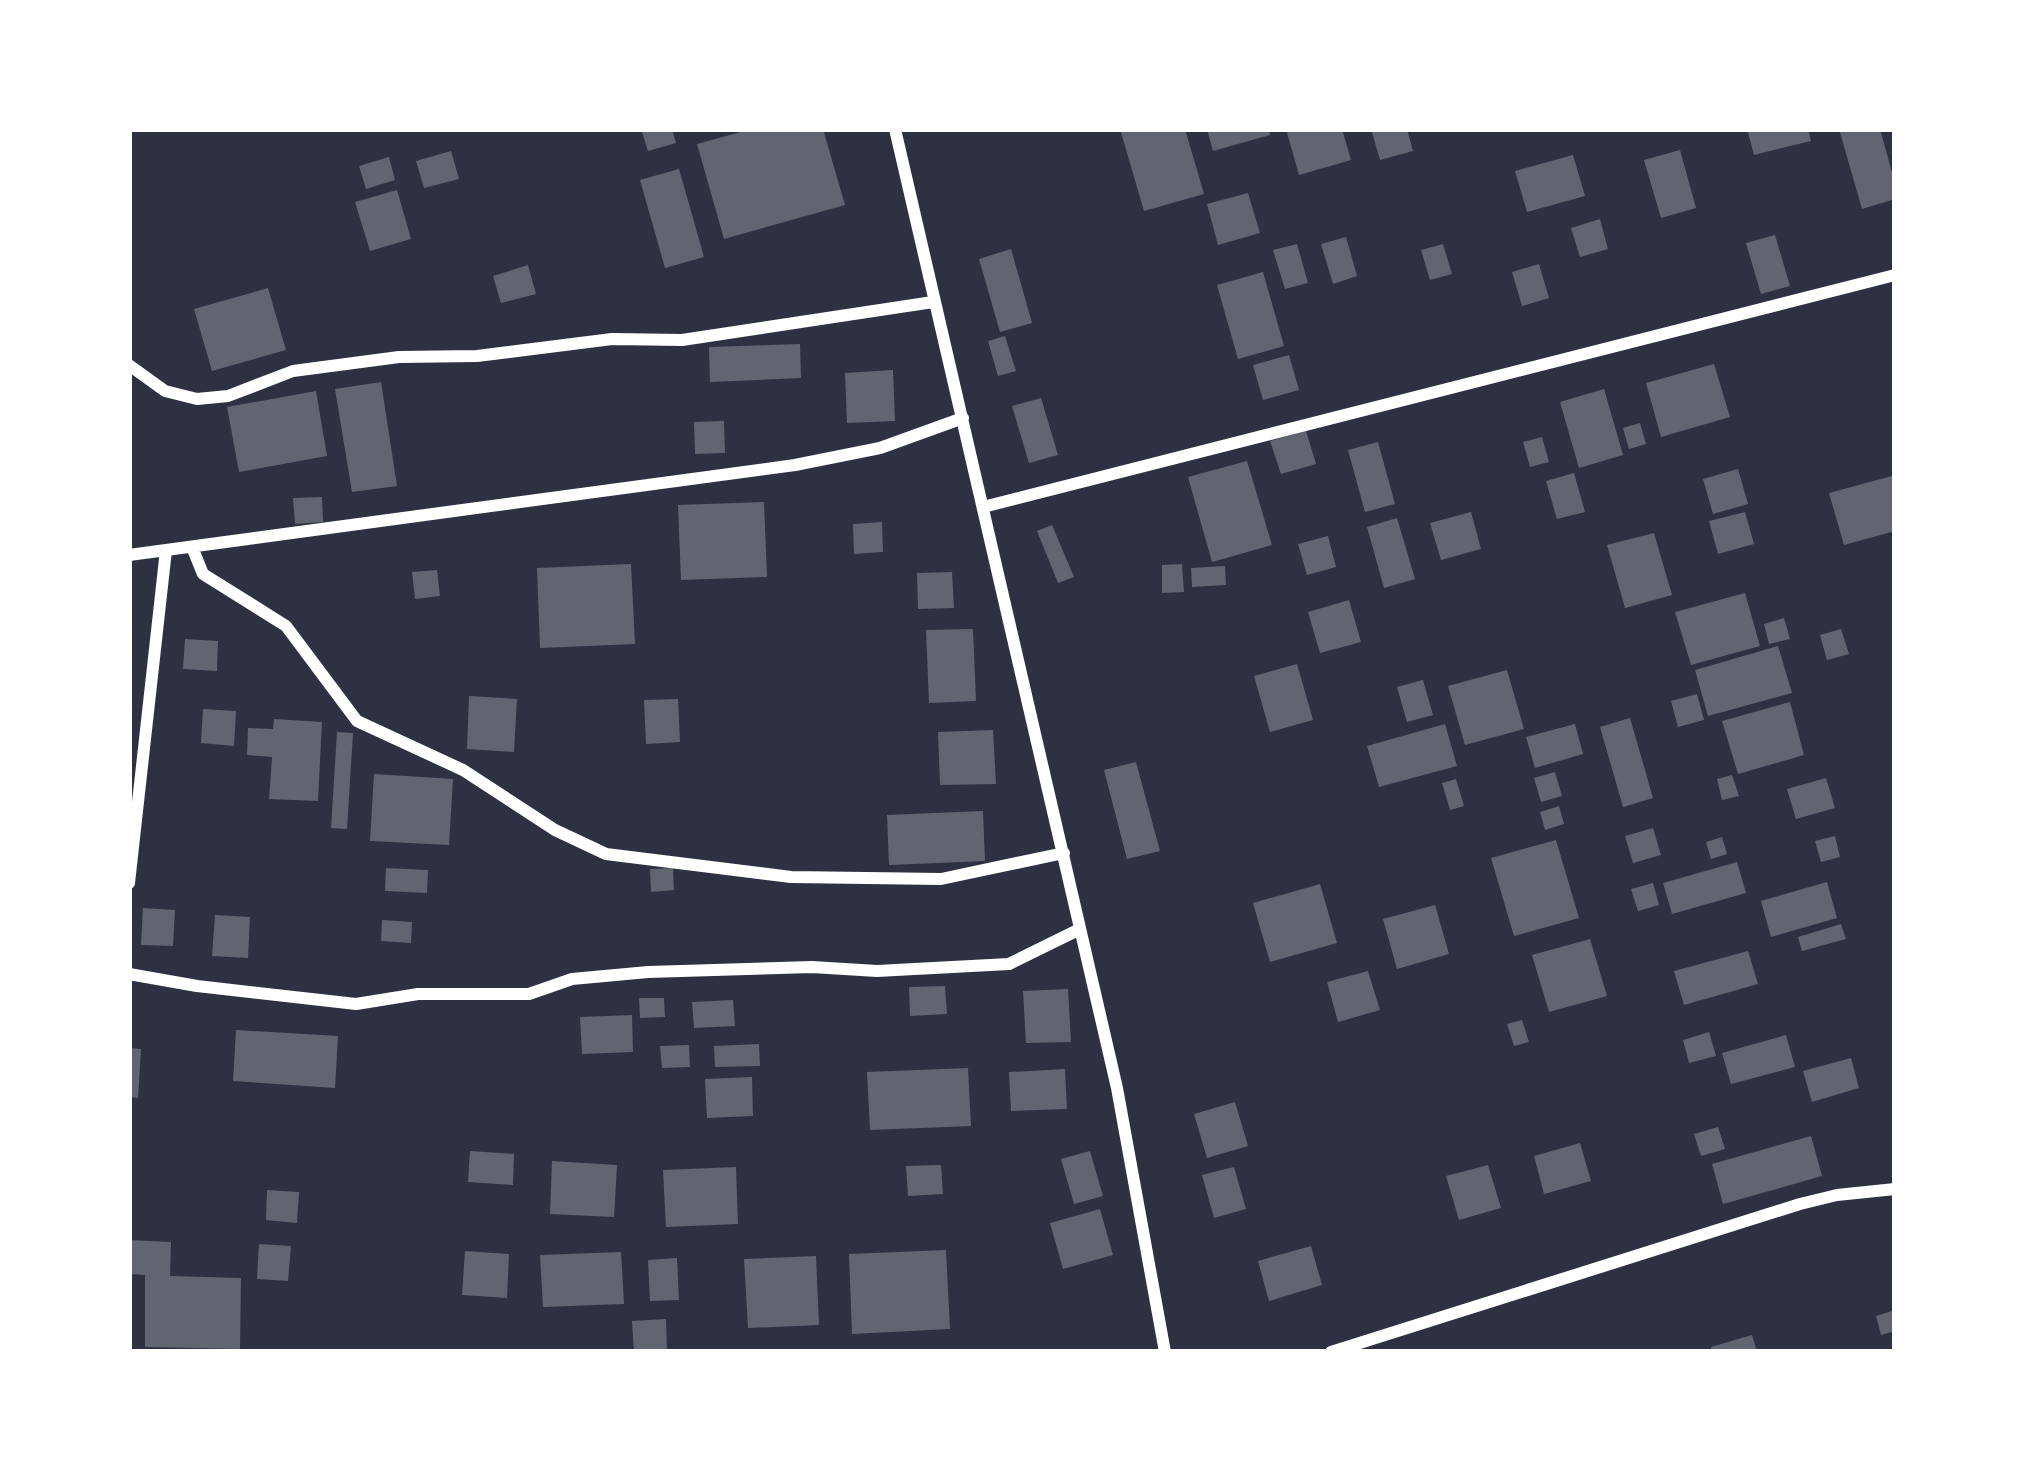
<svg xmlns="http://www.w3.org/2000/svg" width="2024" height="1481" font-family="'Varela Round',sans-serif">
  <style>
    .building { fill: #626471 }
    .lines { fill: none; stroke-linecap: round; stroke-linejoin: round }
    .minor { stroke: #fff; stroke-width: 12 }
  </style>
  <rect width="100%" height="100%" fill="#2d3142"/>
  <path class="building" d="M641 129H672L676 143 648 151Z
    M752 129H823L845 205 724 239 697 144Z
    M1120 129H1185L1204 194 1144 211Z
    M1207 129H1269L1270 135 1213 151Z
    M1286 129H1342L1351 160 1299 175Z
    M1371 129H1407L1413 151 1380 160Z
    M1747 129H1808L1811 141 1754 155Z
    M1839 129H1880L1895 183V199L1862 209Z
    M1680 150 1696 208 1661 218 1644 160Z
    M451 151 459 179 424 188 416 161Z
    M1573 155 1585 196 1527 212 1515 171Z
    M389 157 395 180 366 189 359 166Z
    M679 169 704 257 665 268 640 180Z
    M397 190 411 239 370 251 355 202Z
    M1248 193 1260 233 1218 245 1207 204Z
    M1600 219 1608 249 1580 257 1571 228Z
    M1775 235 1790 286 1761 294 1746 243Z
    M1346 237 1357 276 1333 284 1321 244Z
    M1297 244 1308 283 1285 289 1273 250Z
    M1443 244 1452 274 1430 280 1421 250Z
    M1011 249 1032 323 1000 332 979 259Z
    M1539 264 1549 298 1522 306 1512 272Z
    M528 265 536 294 501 303 493 276Z
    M1263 272 1284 346 1238 359 1217 285Z
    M268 288 286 350 212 371 194 309Z
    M1005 336 1016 371 998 376 988 341Z
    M800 344 801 378 710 382 709 347Z
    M1289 355 1299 390 1263 400 1253 365Z
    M1714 364 1730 417 1661 437 1646 383Z
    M893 370 895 421 847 423 845 373Z
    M381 382 397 486 352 492 335 389Z
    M1604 389 1623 455 1579 468 1560 402Z
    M316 391 327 456 239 472 227 407Z
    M1041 398 1058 455 1029 463 1012 406Z
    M724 421 725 453 695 454 694 422Z
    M1640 423 1646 444 1629 449 1623 428Z
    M1306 431 1316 464 1281 474 1270 441Z
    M1542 437 1549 462 1530 467 1523 442Z
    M1378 442 1395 504 1365 512 1348 450Z
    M1247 461 1272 545 1212 562 1188 477Z
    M1738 469 1748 504 1713 514 1703 479Z
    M1574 473 1585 512 1557 519 1546 481Z
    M1892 476 1895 531 1844 545 1829 493Z
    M322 497 323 522 295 524 293 498Z
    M764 502 767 577 681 580 678 505Z
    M1471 512 1481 549 1441 560 1430 523Z
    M1745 512 1754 544 1718 554 1709 521Z
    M1397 518 1415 579 1384 588 1367 527Z
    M882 522 883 552 854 554 853 524Z
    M1052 525 1074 577 1058 583 1037 531Z
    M1654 533 1672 595 1625 608 1607 545Z
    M1328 536 1336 567 1307 575 1298 544Z
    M631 564 635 644 540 648 537 568Z
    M1182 564 1184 592 1162 593V565Z
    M1225 566 1226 585 1192 587 1191 568Z
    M437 570 440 596 415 599 412 572Z
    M952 572 954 608 918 609 917 573Z
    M1745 593 1760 646 1691 665 1675 612Z
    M1349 600 1361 642 1320 653 1308 612Z
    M1784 618 1790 639 1769 644 1764 624Z
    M973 629 976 701 929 703 926 630Z
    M1841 629 1849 654 1827 660 1820 635Z
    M185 639 218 641 217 671 183 669Z
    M1778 646 1792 693 1708 716 1695 670Z
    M1297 664 1313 720 1270 732 1254 676Z
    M1507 670 1524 729 1465 745 1448 686Z
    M1423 680 1433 715 1407 722 1397 687Z
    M1697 694 1704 720 1678 727 1671 701Z
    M469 696 517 699 514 752 467 749Z
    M678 699 680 742 646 744 644 700Z
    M1790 702 1804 755 1738 774 1722 721Z
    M203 709 236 711 234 746 201 743Z
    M1630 718 1653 798 1623 807 1600 727Z
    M274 719 322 722 318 801 269 799 272 757 247 755 248 728 273 729Z
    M1445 724 1457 766 1379 787 1367 746Z
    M1575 724 1583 754 1535 768 1526 737Z
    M993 730 996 784 940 785 938 732Z
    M337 732 353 733 347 829 331 828Z
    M1136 762 1160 851 1127 859 1104 770Z
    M1555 772 1562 796 1541 802 1534 778Z
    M374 774 453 779 449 845 370 841Z
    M1732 775 1739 796 1722 800 1717 779Z
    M1826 778 1835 808 1796 819 1787 789Z
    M1456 779 1464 806 1450 810 1442 783Z
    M1559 806 1564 824 1545 830 1540 812Z
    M983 811 985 861 889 865 887 815Z
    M1653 828 1661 855 1633 863 1625 836Z
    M1835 836 1840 857 1821 862 1815 841Z
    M1722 837 1727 854 1711 859 1706 842Z
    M1556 840 1579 918 1514 936 1491 858Z
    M1737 862 1746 893 1672 914 1663 883Z
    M386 868 428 870 427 893 385 891Z
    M673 868 674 890 651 892 650 869Z
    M1827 882 1837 918 1771 937 1761 901Z
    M1653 883 1659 905 1638 911 1631 889Z
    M1320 884 1337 943 1270 962 1253 903Z
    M1435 905 1449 954 1397 969 1383 919Z
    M143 908 175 910 173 946 141 945Z
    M215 915 250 917 248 958 212 956Z
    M382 920 412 922 411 943 381 941Z
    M1841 924 1846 939 1802 951 1798 937Z
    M1590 939 1607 996 1549 1012 1532 955Z
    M1748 951 1758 984 1684 1005 1674 971Z
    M1368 971 1380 1010 1338 1022 1327 982Z
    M945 986 947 1014 910 1016 909 987Z
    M1068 989 1071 1042 1026 1043 1023 991Z
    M639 998H664L665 1017 640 1018Z
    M733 1000 735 1026 694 1028 692 1002Z
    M632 1015 633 1052 582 1054 580 1017Z
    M1522 1020 1529 1042 1514 1046 1507 1024Z
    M236 1030 338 1036 335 1088 233 1081Z
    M1709 1032 1716 1056 1689 1063 1683 1040Z
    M1786 1035 1795 1067 1731 1084 1722 1053Z
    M759 1044 760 1066 715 1067 714 1046Z
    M689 1045 690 1067 662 1068 660 1046Z
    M129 1048 141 1049 138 1098 129 1097Z
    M1851 1058 1859 1088 1812 1102 1803 1071Z
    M968 1068 971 1126 870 1130 867 1072Z
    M1065 1069 1067 1109 1011 1111 1009 1072Z
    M752 1077 753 1116 707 1118 705 1079Z
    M1235 1102 1248 1146 1207 1158 1194 1114Z
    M1718 1127 1725 1149 1701 1156 1694 1134Z
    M1811 1136 1822 1176 1723 1204 1712 1164Z
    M1580 1143 1591 1181 1544 1194 1534 1156Z
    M470 1151 514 1154 513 1185 468 1182Z
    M1090 1151 1103 1196 1074 1204 1061 1159Z
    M552 1161 617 1165 614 1217 550 1214Z
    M941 1165 943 1194 908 1196 906 1166Z
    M1488 1165 1501 1208 1459 1220 1446 1176Z
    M736 1167 738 1224 666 1227 663 1170Z
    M1234 1167 1246 1209 1214 1218 1202 1175Z
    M267 1190 299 1192 297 1223 266 1220Z
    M1100 1209 1113 1255 1063 1269 1050 1223Z
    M129 1240 171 1242 170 1276 241 1278 240 1349 145 1347V1275L129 1274Z
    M259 1244 291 1246 288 1281 257 1279Z
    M1311 1246 1322 1285 1269 1301 1258 1261Z
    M946 1250 950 1329 852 1334 849 1254Z
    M465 1251 509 1254 507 1298 462 1295Z
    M621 1252 624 1304 543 1307 540 1255Z
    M816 1256 819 1325 748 1328 744 1259Z
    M677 1258 679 1300 650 1301 648 1260Z
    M1895 1310V1331L1881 1335 1876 1316Z
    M666 1319 667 1352H634L632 1321Z
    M1752 1335 1757 1352H1712L1711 1347Z"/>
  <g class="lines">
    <path class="minor" d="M895 129 1117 1088 1165 1352
      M129 365 165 391 197 399 228 396 293 371 399 357 477 356 612 339 682 340 933 302
      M983 507 1895 275
      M192 547 203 574 286 626 357 721 463 770 555 830 606 854 791 877 941 879 1064 853
      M129 555 795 465 880 448 963 418
      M129 883 166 550
      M129 974 197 986 356 1004 418 994H529L572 979 648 972 812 967 877 971 1009 964 1078 930
      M1331 1352 1800 1204 1837 1195 1895 1189"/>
  </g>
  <rect width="2024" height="1481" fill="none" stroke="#ffffff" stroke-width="264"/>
</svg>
